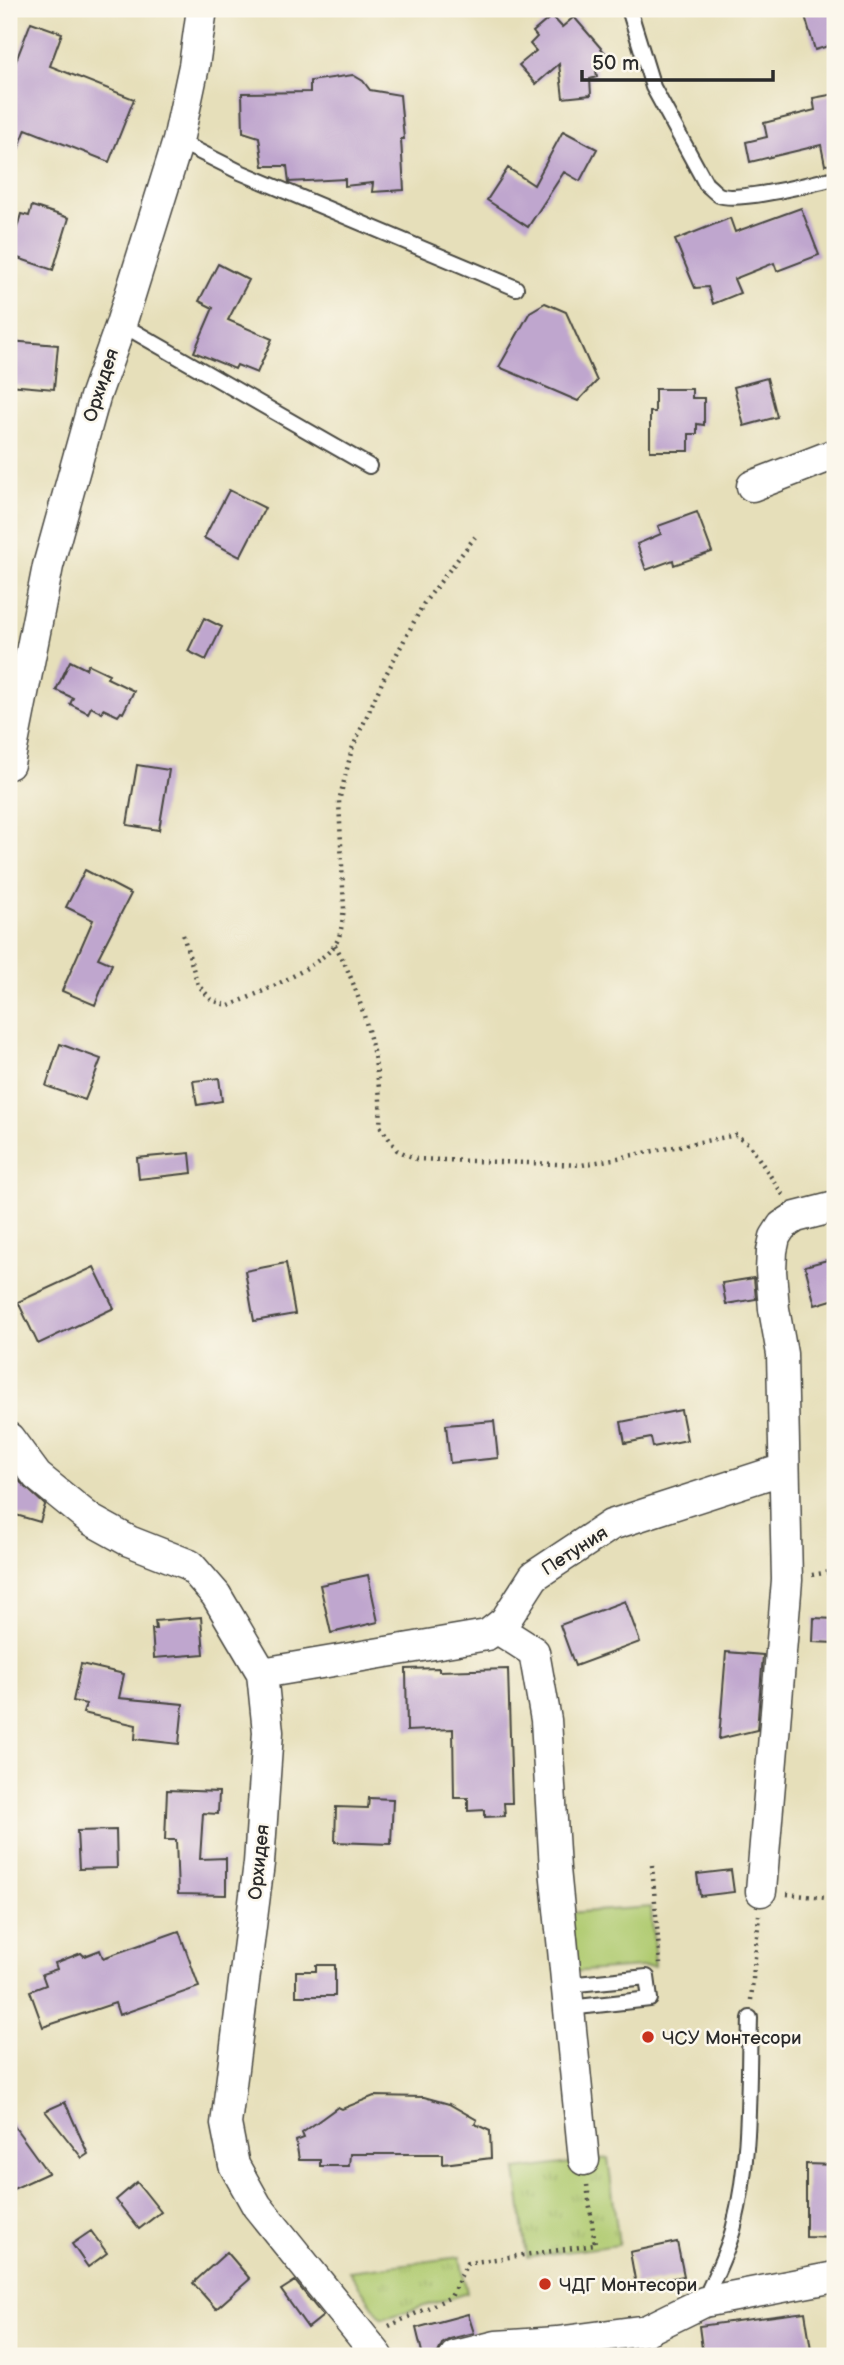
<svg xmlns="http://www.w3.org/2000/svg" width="844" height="2365" font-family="'Balsamiq Sans',sans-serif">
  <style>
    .park { fill: url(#park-tufts); stroke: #6e7b4e; stroke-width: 2 }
    .garden { fill: #b0cb71; stroke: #6e7b4e; stroke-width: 2 }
    .building { fill: #bfa6ce }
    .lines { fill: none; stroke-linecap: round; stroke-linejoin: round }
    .lane-casing { stroke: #474640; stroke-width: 18 }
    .street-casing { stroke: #474640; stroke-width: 33 }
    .path { stroke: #474640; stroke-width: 4.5; stroke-dasharray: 2 5; stroke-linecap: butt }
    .lane { stroke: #fff; stroke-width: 14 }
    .street { stroke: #fff; stroke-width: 30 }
    .poi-dot { fill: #c8321e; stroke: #fbf7ec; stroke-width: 2.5 }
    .labels { text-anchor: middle; stroke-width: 5; stroke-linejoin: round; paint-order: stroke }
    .street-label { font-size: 19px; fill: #2b2b2b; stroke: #fbf7ec }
    .poi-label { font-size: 19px; fill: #2b2b2b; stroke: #fbf7ec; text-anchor: start }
  </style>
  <defs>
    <pattern id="park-tufts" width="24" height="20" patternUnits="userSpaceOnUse" patternTransform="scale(1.75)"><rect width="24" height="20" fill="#b0cb71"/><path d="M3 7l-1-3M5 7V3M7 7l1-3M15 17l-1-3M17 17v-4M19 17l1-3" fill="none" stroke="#98ae62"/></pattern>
  </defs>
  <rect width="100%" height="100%" fill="#fbf7ec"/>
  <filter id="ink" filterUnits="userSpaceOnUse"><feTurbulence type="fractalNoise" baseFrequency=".0143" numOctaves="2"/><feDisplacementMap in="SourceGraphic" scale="14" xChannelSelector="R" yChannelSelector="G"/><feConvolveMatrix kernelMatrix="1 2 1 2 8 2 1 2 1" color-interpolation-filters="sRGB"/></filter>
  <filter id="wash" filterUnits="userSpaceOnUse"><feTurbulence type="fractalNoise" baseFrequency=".00686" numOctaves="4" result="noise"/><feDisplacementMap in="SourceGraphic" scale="28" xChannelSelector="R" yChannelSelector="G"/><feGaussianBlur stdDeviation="1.57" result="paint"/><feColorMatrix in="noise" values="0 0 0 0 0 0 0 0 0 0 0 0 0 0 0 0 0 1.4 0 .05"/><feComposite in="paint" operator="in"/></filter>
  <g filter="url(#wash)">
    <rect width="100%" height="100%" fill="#e6dfba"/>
    <path class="park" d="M608 2158 619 2245 527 2257 516 2170Z
      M460 2257 467 2293 382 2319 349 2271Z"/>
    <path class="garden" d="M651 1907 655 1966 571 1972 567 1913Z"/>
    <g id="blocks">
      <path class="building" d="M803 9H835V44L815 50Z
        M552 16 562 27 574 17 606 54 595 63 597 77 590 79 591 95 563 98 559 64 536 84 519 65 536 51 530 44 537 37 533 32Z
        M31 22 62 33 50 66 134 99 109 162 26 129 11 168H9V79Z
        M353 75 363 81 370 90 400 95 404 139H401L404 190 372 192 373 183 345 186V179L289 182 287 166H263L259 137 243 132 242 93 310 92V81Z
        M835 94V164L825 165 821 145 750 162 746 142 767 137 764 123 815 110 813 98Z
        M563 131 597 149 580 181 564 172 528 227 487 200 508 168 534 185Z
        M32 206 69 218 53 270 9 255 21 214 29 216Z
        M801 208 819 255 777 271 774 263 734 279 740 293 713 304 708 287 695 288 675 240 730 218 735 232Z
        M218 264 249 280 228 320 272 339 257 373 237 365 235 369 194 352 213 308 199 301Z
        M545 303 566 312 597 381 578 401 499 367 530 312Z
        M9 341 58 345 54 389 9 385Z
        M767 378 777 417 744 426 734 387Z
        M655 389H692V398H704V425L697 424V434H689V451H650V412H655Z
        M229 490 265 508 240 557 204 538Z
        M697 512 712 552 674 565 673 560 646 570 637 544 661 534 658 526Z
        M204 618 222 627 206 660 188 651Z
        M70 661 86 669 88 664 109 674 107 678 134 691 123 713 121 712 118 716 103 709 102 713 91 707 88 713 70 704 73 698 56 690Z
        M137 765 169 770 159 830 127 825Z
        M85 870 131 894 98 958 112 964 95 1005 62 991 93 920 66 907Z
        M60 1044 101 1059 85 1100 46 1086Z
        M219 1078 222 1101 197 1105 193 1081Z
        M190 1153 192 1173 139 1179 137 1158Z
        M831 1259 835 1275V1299L815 1305 805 1266Z
        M286 1263 295 1314 254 1321 245 1271Z
        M94 1267 114 1308 38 1344 18 1302Z
        M754 1278 756 1299 726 1304 722 1283Z
        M681 1410 687 1440 653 1447 651 1438 625 1443 621 1422Z
        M494 1421 498 1458 450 1463 446 1425Z
        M9 1477 18 1480 45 1505 40 1522 9 1513Z
        M368 1575 378 1622 331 1633 320 1585Z
        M625 1601 640 1642 575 1666 560 1625Z
        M201 1617 204 1654 154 1658 152 1629H156L155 1621Z
        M814 1618 835 1619V1643L813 1642Z
        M726 1652 763 1655 757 1730 719 1739Z
        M81 1664 124 1674 119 1698 183 1704 179 1744 135 1739 136 1725 83 1713 86 1704 73 1701Z
        M439 1668V1671L508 1669 512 1803H504L505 1816 485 1817V1810L468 1811V1798H454L453 1729 407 1731 406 1669Z
        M167 1790 219 1792 218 1814 203 1813 200 1859 226 1858V1895L178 1894 176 1840H165Z
        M369 1798 393 1799 391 1844 335 1842 336 1807 368 1808Z
        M116 1830 117 1868 79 1869 77 1831Z
        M731 1870 734 1892 700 1896 697 1874Z
        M179 1931 199 1987 119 2015 115 2003 43 2027 30 1991 46 1985 42 1974 57 1969 55 1963 81 1953 84 1956 100 1950 103 1958Z
        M316 1965H335V1996H296V1971H316Z
        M374 2096 424 2097 449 2104 477 2120 475 2124 490 2131 491 2158 443 2164V2154H350L349 2166H320V2160H299L296 2141 304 2138 302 2133 338 2107 342 2109Z
        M65 2102 88 2154 82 2158 45 2111Z
        M9 2119 48 2173 9 2191Z
        M806 2164 835 2165V2238L806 2237Z
        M137 2182 161 2212 139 2229 116 2200Z
        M91 2231 107 2253 88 2267 72 2244Z
        M677 2242 684 2276 636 2285 630 2252Z
        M227 2252 250 2279 216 2309 193 2283Z
        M295 2281 323 2316 308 2328 281 2290Z
        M805 2312 811 2349 759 2356H703L699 2326Z
        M468 2314 474 2333 450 2339 442 2344 438 2353 423 2356 416 2328Z"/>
    </g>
  </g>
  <g filter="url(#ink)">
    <use href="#blocks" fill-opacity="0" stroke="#474640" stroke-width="2"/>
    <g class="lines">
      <defs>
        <path id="lane" d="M629 9 653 87 706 184C710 187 715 193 719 195 738 203 813 183 835 178
          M178 141 240 172 516 288
          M121 324 369 466
          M567 1985 647 1977 650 1999 569 2008
          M704 2301C714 2277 728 2252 734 2226 751 2159 748 2087 750 2018"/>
        <path id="street" d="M752 486 835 454
          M9 764 48 566 95 397 121 324 178 141 194 66 202 9
          M9 1438 37 1476 91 1520 129 1541 190 1565 216 1595 262 1673 268 1732 259 1863 226 2124 234 2165 257 2206 378 2356
          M498 1629 534 1652 546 1720 555 1869 584 2160
          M262 1673 487 1635 505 1621 534 1576 611 1525 784 1469
          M761 1891 787 1580 782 1354 774 1309 771 1271 772 1251 775 1237 782 1226 796 1217 835 1207
          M455 2356 496 2346 557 2342 647 2330 704 2302 835 2277"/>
      </defs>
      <use href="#lane" class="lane-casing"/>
      <use href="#street" class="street-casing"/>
      <path class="path" d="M183 935 198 985 212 1000 229 1006C257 994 316 969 334 946 342 936 342 920 344 909L339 801 352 749 384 678 424 603 475 537
        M335 945C361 989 384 1075 380 1126L397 1150 416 1159 582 1165 736 1135 749 1144 783 1195
        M812 1575 835 1571
        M652 1865 660 1964
        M787 1894 835 1899
        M751 2000 759 1915
        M389 2326 451 2297 467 2263 595 2245 587 2185"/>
      <use href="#lane" class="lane"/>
      <use href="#street" class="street"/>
    </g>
  </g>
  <g class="poi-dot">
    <circle cx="648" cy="2037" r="7"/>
    <circle cx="545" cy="2284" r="7"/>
  </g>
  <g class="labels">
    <g class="street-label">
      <text transform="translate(100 385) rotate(-72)" y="7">Орхидея</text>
      <text transform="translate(574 1550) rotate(-33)" y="7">Петуния</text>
      <text transform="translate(258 1862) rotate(-84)" y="7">Орхидея</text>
    </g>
    <g class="poi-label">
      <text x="662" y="2044">ЧСУ Монтесори</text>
      <text x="559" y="2291">ЧДГ Монтесори</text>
    </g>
  </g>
  <rect width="844" height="2365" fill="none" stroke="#fbf7ec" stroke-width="35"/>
  <path d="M582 70v10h191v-10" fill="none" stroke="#2b2b2b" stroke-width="3.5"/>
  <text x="592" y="70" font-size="21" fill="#2b2b2b" stroke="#fbf7ec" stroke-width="5" paint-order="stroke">50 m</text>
</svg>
